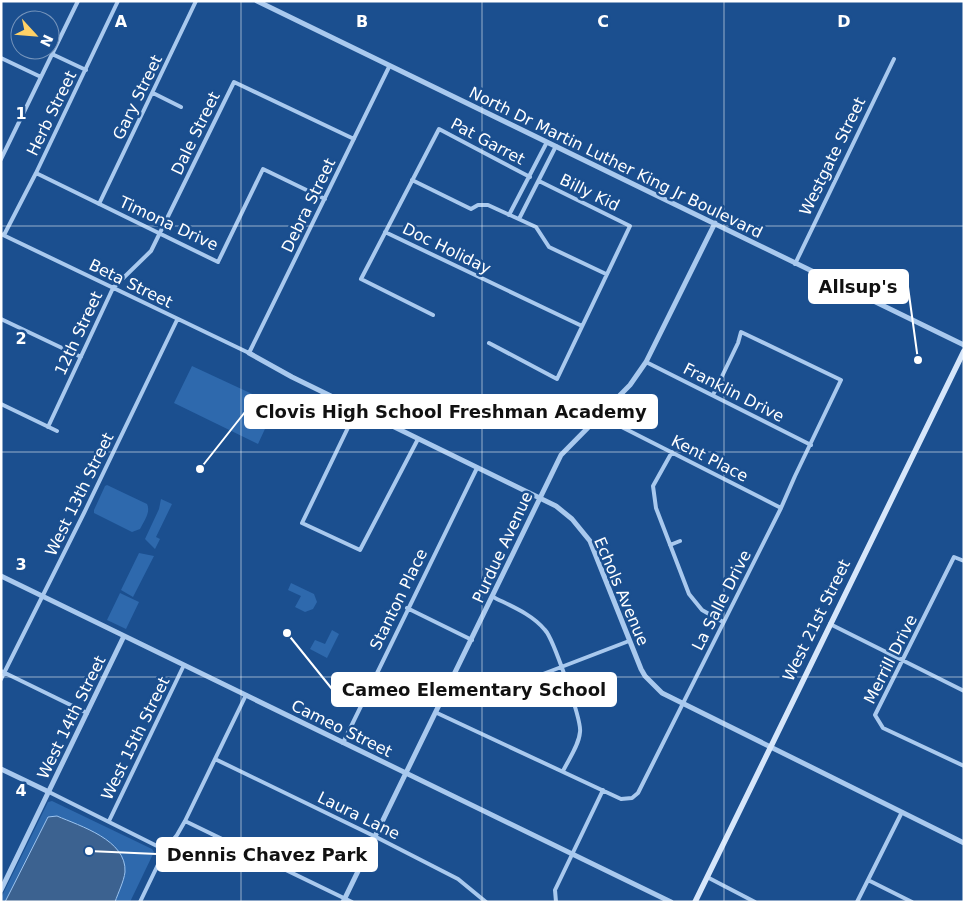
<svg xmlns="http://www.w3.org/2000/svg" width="965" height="903" font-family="'DejaVu Sans',sans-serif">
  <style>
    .green { fill: #2e69ad }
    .water { fill: #3c6290; stroke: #9cc4f0 }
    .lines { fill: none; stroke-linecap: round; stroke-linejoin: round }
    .minor { stroke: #a9c9ee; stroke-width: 4 }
    .tertiary { stroke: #a9c9ee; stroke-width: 5 }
    .secondary { stroke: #d6e6fa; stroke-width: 5.5 }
    .grid { fill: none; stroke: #fff; stroke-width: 1; stroke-opacity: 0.55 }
    .labels { text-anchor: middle; stroke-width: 5; stroke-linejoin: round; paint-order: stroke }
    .street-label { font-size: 16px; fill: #fff; stroke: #1b4f8f }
    .grid-label { font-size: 16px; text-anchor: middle; font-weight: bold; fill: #fff; stroke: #1b4f8f; stroke-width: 5; stroke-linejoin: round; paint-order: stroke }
    .leader { fill: none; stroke: #fff; stroke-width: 2 }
    .callout-dot { fill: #fff; stroke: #1b4f8f; stroke-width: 2 }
    .callout { fill: #fff; stroke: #fff; stroke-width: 2 }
    .callout-label { font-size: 18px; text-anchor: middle; font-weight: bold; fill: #111 }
  </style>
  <rect width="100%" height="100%" fill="#1b4f8f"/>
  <path class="green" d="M192 366 276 405 258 444 174 403Z
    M107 485 147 504C151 512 144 521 140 529L132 532 94 513V510L105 486Z
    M161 499 172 504 156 537 160 539 155 549 145 539 159 509Z
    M139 553 154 556 133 597 121 590Z
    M291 583 314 594 317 602 313 609 305 612 295 607 301 596 288 590Z
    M120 593 139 602 126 629 107 620Z
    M332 630 339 634 327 658 310 649 315 640 325 644Z
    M52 801 152 849 154 852 130 902H1V898L48 802Z"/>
  <path class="water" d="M57 816C80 826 127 840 125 872 124 881 118 893 115 902H5L48 817Z"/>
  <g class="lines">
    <path class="minor" d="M52 54 86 70
      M1 58 41 77
      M153 93 181 107
      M1 159 78 1
      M36 173 218 262 263 169 325 199
      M412 180 471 209 478 205H488L536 227 549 247 606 274
      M99 204 196 1
      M509 215 547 142
      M519 219 556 146
      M385 232 582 326
      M1 234 249 353 389 67
      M4 235 36 173 118 1
      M795 264 894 59
      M433 315 361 279 439 129 530 177
      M1 319 81 357
      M489 343 557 379 630 226 539 181
      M646 362 811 445
      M1 404 57 431
      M357 409 302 523 360 550 418 439
      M600 416 781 508
      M48 427 113 288 151 251 234 82 354 139
      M672 452 653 486 656 508 689 594 702 610 723 622
      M670 545 680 541
      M964 561 954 557 875 715 883 728 964 766
      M493 597C511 606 532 614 545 630 553 638 582 721 580 732 579 745 569 759 563 771
      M407 608 472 640
      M830 624 964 691
      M1 671 87 713
      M543 674 629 641
      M1 679 84 513 177 320
      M437 713 621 799 632 798 638 793 781 508 795 476 841 380 741 332 738 343 713 395
      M343 743 477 468
      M215 759 376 837 458 879 486 902
      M49 792 165 850
      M109 821 184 665
      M185 821 352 902
      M707 877 755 902
      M868 880 912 902
      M140 902 165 850 177 835 185 821 246 695
      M556 902 555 890 603 790
      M857 902 902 812"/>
    <path class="tertiary" d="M257 1 964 345
      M249 353 292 377 556 506 572 519 590 541 641 669 645 676 662 693 964 843
      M1 576 671 902
      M1 769 49 792
      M1 890 124 636
      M343 902 561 455 630 385 646 362 715 223"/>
    <path class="secondary" d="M695 902 964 351"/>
  </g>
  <path class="grid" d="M241 1V902M482 1V902M724 1V902M1 226H964M1 452H964M1 677H964"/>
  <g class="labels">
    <g class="street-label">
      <text transform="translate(137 97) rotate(-64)" y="6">Gary Street</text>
      <text transform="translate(51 113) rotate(-64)" y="6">Herb Street</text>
      <text transform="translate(195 133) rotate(-64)" y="6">Dale Street</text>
      <text transform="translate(488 141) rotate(28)" y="6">Pat Garret</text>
      <text transform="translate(832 156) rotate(-64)" y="6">Westgate Street</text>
      <text transform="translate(616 162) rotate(26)" y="6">North Dr Martin Luther King Jr Boulevard</text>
      <text transform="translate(590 192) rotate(26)" y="6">Billy Kid</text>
      <text transform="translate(308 205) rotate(-64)" y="6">Debra Street</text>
      <text transform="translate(169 223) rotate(25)" y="6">Timona Drive</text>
      <text transform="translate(447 248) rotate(26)" y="6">Doc Holiday</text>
      <text transform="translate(131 283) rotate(26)" y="6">Beta Street</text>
      <text transform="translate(78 333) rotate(-65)" y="6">12th Street</text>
      <text transform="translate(734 392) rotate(27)" y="6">Franklin Drive</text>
      <text transform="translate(710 458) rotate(27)" y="6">Kent Place</text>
      <text transform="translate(79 494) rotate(-64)" y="6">West 13th Street</text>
      <text transform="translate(502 547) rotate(-65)" y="6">Purdue Avenue</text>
      <text transform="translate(622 591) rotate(67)" y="6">Echols Avenue</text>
      <text transform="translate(398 599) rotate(-64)" y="6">Stanton Place</text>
      <text transform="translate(721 600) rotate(-63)" y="6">La Salle Drive</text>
      <text transform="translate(816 620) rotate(-64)" y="6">West 21st Street</text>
      <text transform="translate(890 659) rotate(-63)" y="6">Merrill Drive</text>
      <text transform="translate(71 717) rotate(-64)" y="6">West 14th Street</text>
      <text transform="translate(342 728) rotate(26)" y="6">Cameo Street</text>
      <text transform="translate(135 738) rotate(-64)" y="6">West 15th Street</text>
      <text transform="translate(359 815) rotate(26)" y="6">Laura Lane</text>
    </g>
  </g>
  <g class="grid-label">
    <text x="121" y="27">A</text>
    <text x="362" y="27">B</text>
    <text x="603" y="27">C</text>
    <text x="844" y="27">D</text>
    <text x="21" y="119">1</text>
    <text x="21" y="344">2</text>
    <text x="21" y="570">3</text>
    <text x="21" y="796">4</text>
  </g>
  <path class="leader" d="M918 360L908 287M200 469L245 412M287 633L332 689M89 851L157 854"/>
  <g class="callout-dot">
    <circle cx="918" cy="360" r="5"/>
    <circle cx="200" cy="469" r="5"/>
    <circle cx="287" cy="633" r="5"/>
    <circle cx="89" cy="851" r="5"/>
  </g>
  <g class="callout">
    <rect x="809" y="270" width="99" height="33" rx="5"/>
    <rect x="245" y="395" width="412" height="33" rx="5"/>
    <rect x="332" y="673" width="284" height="33" rx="5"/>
    <rect x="157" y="838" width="220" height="33" rx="5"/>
  </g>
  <g class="callout-label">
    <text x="858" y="293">Allsup's</text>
    <text x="451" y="418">Clovis High School Freshman Academy</text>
    <text x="474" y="696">Cameo Elementary School</text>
    <text x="267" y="861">Dennis Chavez Park</text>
  </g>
  <rect width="965" height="903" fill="none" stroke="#ffffff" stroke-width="5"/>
  <g transform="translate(35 35) rotate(116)"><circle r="24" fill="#1b4f8f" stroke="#7695bc"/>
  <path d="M0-4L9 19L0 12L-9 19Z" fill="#ffd166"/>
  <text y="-8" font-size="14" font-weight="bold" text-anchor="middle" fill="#ffffff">N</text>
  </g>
</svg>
